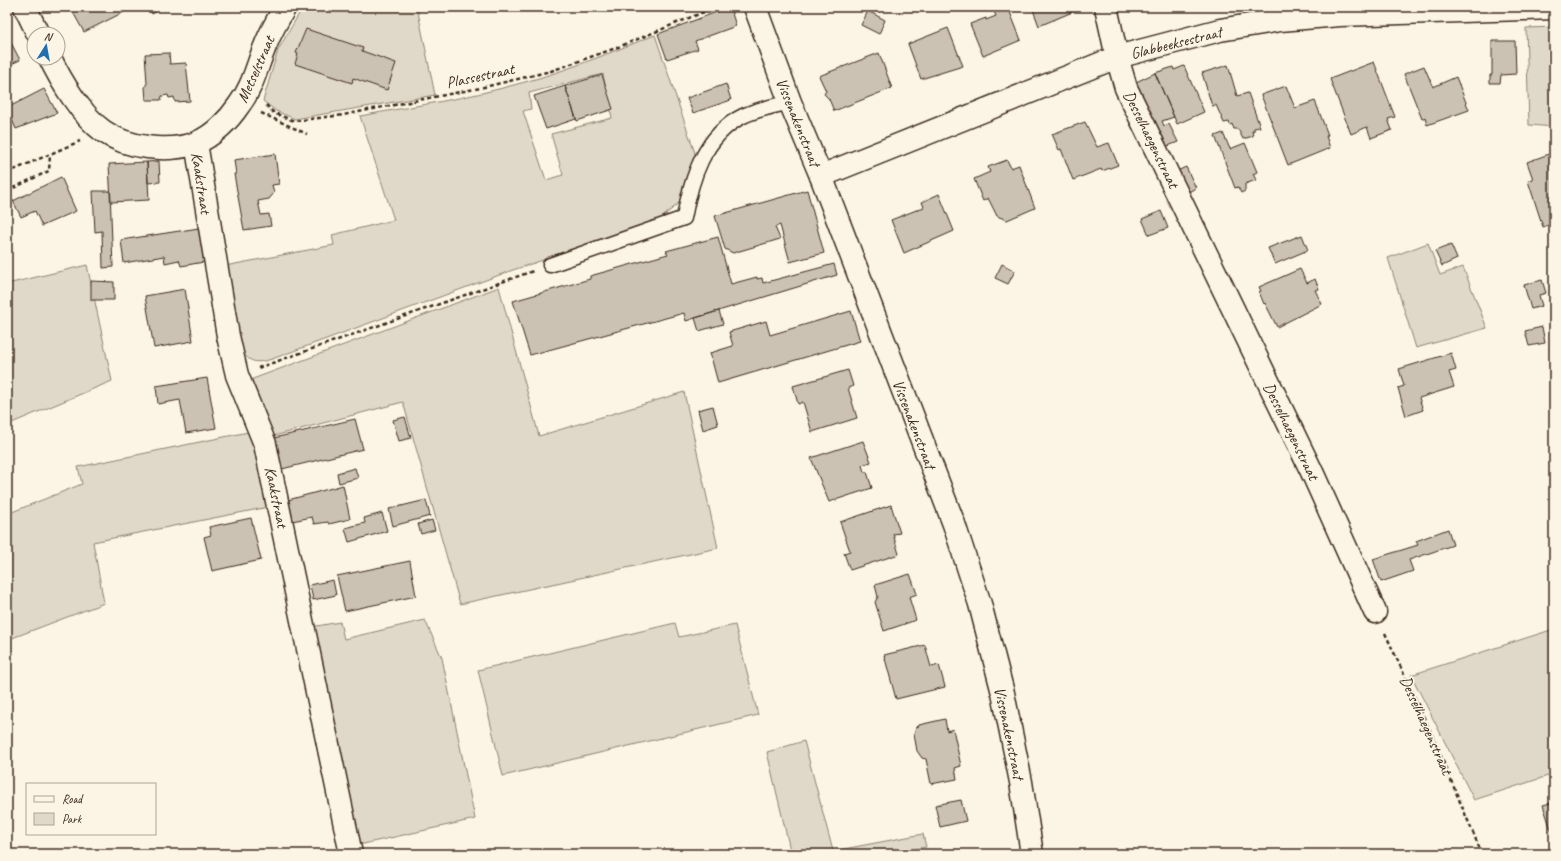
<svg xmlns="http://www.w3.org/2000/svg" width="1561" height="861" font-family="Caveat,sans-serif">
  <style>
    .green { fill: #e0d8c8; stroke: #8e8173; fill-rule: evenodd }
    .building { fill: #ccc2b3; stroke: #3b2a1e }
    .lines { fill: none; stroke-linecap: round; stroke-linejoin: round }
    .lane-casing { stroke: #3b2a1e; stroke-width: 17 }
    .street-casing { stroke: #3b2a1e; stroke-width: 25 }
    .secondary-casing { stroke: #3b2a1e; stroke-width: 25 }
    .path { stroke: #3b2a1e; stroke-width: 2.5; stroke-dasharray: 4 3; stroke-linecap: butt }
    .lane { stroke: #fcf5e5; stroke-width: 14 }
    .street { stroke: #fcf5e5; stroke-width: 22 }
    .secondary { stroke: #fcf5e5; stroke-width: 22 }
    .labels { text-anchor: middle; stroke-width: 3.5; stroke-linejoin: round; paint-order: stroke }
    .street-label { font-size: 16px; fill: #3b2a1e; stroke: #fcf5e5 }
  </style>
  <rect width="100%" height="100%" fill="#fcf5e5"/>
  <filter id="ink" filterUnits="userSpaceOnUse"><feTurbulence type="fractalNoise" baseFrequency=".025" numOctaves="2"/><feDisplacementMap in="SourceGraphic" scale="8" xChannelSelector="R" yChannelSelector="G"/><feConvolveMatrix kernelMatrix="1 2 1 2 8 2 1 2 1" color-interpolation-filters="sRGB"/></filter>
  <g filter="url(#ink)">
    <path class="green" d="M303 7H417L435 95 295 119 276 111 263 101 278 50Z
      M1554 27V127L1529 125 1526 28Z
      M655 35 695 153 680 202 657 222 513 270 272 359C255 364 250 363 240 349L225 266 334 245 332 235 394 220 360 116C414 106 469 98 521 83 567 71 611 52 655 35ZM603 74 612 118 551 134 563 175 546 180 523 111 531 109 529 93Z
      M1428 243 1440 275 1463 267 1487 328 1416 348 1388 258Z
      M87 265 112 381 7 425V284Z
      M499 287 539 436 684 392 718 548 460 604 403 402 270 437 250 380Z
      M253 431 274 506 93 542 104 603 7 640V514L82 484 78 467Z
      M425 620 442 658 475 819 359 845 311 627 340 622 344 639Z
      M675 623 679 637 735 625 758 715 503 776 478 670Z
      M1554 629V774L1474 800 1411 675Z
      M804 741 833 851 923 834 926 847 886 854H791L767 752Z"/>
    <path class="building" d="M70 7H132V8L84 32Z
      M148 7H165L152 14Z
      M730 7 736 26 695 41 698 49 667 59 658 34Z
      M992 7H1008L1021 40 983 56 970 24 986 18V20L996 16Z
      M1032 7H1081L1082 8 1039 26Z
      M868 11 885 20 879 34 861 25Z
      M948 28 963 66 921 79 908 44Z
      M306 29 363 48 362 51 396 63 387 90 353 78 352 83 295 64 298 54 296 53Z
      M7 35 20 60 7 66Z
      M1492 41H1515L1516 74 1501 75 1500 83H1490V75H1492Z
      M169 53 170 64 186 63 190 101 175 102 174 97 169 98 168 95 162 96 161 100H146L145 87 147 83 145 54Z
      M879 53 892 88 834 111 829 99 824 94 826 91 819 76Z
      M1374 62 1395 117 1388 119 1392 130 1371 138 1367 127 1351 134 1330 79Z
      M1228 65 1237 96 1248 93 1260 127 1254 128V131H1252L1253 136 1243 139 1238 129H1234L1232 124 1230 125 1229 122 1224 123 1216 105 1212 106 1202 73Z
      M1184 66 1204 112 1177 124 1155 73 1173 67 1174 70Z
      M1424 66 1433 87 1456 77 1469 110 1427 125 1425 117 1422 119 1404 74Z
      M1155 73 1174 117 1162 121 1164 126 1169 124 1178 142 1163 148 1134 83Z
      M602 75 613 109 577 121 565 86Z
      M726 84 731 100 693 113 687 98Z
      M565 86 576 119 546 129 534 96Z
      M1286 86 1295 108 1315 101 1328 135 1326 136 1330 148 1288 165 1261 95Z
      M44 89 57 113 16 129 7 108Z
      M1085 122 1097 147 1109 143 1118 165 1102 171 1101 169 1073 180 1061 149 1059 150 1052 134Z
      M1223 133 1230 149 1245 143 1257 172 1253 174 1256 180 1245 184V191L1241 193 1238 187 1235 188 1215 136Z
      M275 154 279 184 272 185 274 193 269 199 258 201 261 215 269 214 271 226 244 230 234 174H236L234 160Z
      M1549 154 1550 158 1554 157V198L1552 199 1554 205V223L1543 227 1528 181 1533 179 1527 162Z
      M1007 160 1011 168 1019 165 1035 208 1007 220 997 216 988 198 983 201 974 179 990 172 988 167Z
      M159 161 160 182 148 183 147 162Z
      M147 162 149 200 111 202 109 164Z
      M1186 167 1196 188 1186 193 1175 172Z
      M61 177 76 211 42 226 35 211 21 217 13 201Z
      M807 190 824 253 790 262 780 225 775 227 780 239 733 253 725 249 715 216Z
      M93 191H110L113 267 103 268 102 231 95 232Z
      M939 194 954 231 904 253 891 220 924 207 922 202Z
      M1161 211 1168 228 1149 235 1142 219Z
      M199 228 204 262 181 266 179 260 165 263 164 256 124 263 121 240Z
      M1302 235 1308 250 1275 264 1268 248Z
      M718 237 731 284 757 277V279L762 278 763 283 834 264 837 275 695 318 686 321 684 313 530 355 513 301 590 279V276L668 254 666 251Z
      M1451 245 1457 259 1442 266 1435 251Z
      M1002 264 1015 271 1008 284 995 278Z
      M1300 269 1307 283 1315 279 1319 289 1315 290 1322 304 1277 327 1265 303 1264 304 1259 292 1261 291 1259 287Z
      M1542 280 1546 293 1539 295 1542 306 1531 309 1524 285Z
      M91 281 114 282V300H91Z
      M185 289 193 341 154 348 145 296Z
      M719 311 723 324 699 331 695 318Z
      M851 311 860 341 718 383 710 353 733 346 729 332 766 321 770 335Z
      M1542 327 1545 343 1529 346 1525 331Z
      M1451 353 1456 370 1449 372 1454 387 1419 398 1423 410 1406 416 1398 388 1404 386 1399 369Z
      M848 370 853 386 848 388 857 418 812 432 803 402 798 404 793 386Z
      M207 378 216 428 186 433 180 400 158 404 156 386Z
      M713 406 718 425 703 430 698 410Z
      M405 417 411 438 399 441 393 420Z
      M355 419 363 449 282 469 274 438Z
      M863 441 871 462 862 465 864 472H867L872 488 829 502 811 458Z
      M355 468 358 478 339 483 337 473Z
      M343 485 350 519 329 524 328 522 314 524 312 517 292 521 288 500Z
      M426 500 430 516 393 526 389 509Z
      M891 505 900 533 893 534 899 554 850 570 844 553 850 551 840 522Z
      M382 513 387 531 349 542 345 528 365 523 364 518Z
      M251 518 261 560 212 571 204 537 211 535 209 527Z
      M432 520 435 530 421 534 418 524Z
      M1448 529 1453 545 1409 560 1413 571 1381 582 1373 559 1418 545 1416 541Z
      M410 561 416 596 345 611 337 576Z
      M910 574 917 594 909 597 916 620 884 631 875 602 878 597 875 585Z
      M333 580 336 595 313 600 310 585Z
      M925 645 931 667 939 665 945 687 896 699 884 655Z
      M945 719 947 731 953 729 961 766 955 768 957 779 931 784 926 759 922 758 917 751 914 734 916 727 919 726V725Z
      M961 800 966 821 940 827 935 805Z
      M1554 802V839L1543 805Z"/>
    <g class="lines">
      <defs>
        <path id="lane" d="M550 265 684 218C691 180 704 135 743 116 757 109 775 106 790 102"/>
        <path id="street" d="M25 7 38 34
          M1106 7 1117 57 1126 88 1312 472 1375 612
          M50 58C61 81 82 116 103 131 127 148 168 153 196 143 213 136 229 120 239 105 253 87 257 65 266 44 271 31 278 19 285 7
          M196 143 228 336 237 375 265 444 351 854
          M821 176 954 524 980 604 1003 693 1021 782 1032 854"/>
        <path id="secondary" d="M755 7 790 102 821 176 1117 57 1220 30 1280 20 1340 15 1554 8"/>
      </defs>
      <use href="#lane" class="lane-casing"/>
      <use href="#street" class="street-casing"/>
      <use href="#secondary" class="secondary-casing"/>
      <path class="path" d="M266 105 274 113 294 121 343 115 480 88 551 71 616 48 716 7
        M261 113 307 134
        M7 173 80 141
        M7 191 49 171 50 155
        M258 368 533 271
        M1385 633 1431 733 1482 854"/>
      <use href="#lane" class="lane"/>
      <use href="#street" class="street"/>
      <use href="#secondary" class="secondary"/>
    </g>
  </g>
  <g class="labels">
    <g class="street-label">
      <text transform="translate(1176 42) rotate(-14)" y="6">Glabbeeksestraat</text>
      <text transform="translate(255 69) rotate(-66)" y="6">Metselstraat</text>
      <text transform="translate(480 75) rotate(-12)" y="6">Plassestraat</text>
      <text transform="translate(799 122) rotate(68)" y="6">Vissenakenstraat</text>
      <text transform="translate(1152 139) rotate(64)" y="6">Desselhaegenstraat</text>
      <text transform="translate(202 183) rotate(81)" y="6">Kaakstraat</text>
      <text transform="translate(915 424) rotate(69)" y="6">Vissenakenstraat</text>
      <text transform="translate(1292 431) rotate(64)" y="6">Desselhaegenstraat</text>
      <text transform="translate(277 497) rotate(78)" y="6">Kaakstraat</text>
      <text transform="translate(1427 725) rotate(66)" y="6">Desselhaegenstraat</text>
      <text transform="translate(1010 733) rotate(78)" y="6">Vissenakenstraat</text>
    </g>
  </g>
  <rect width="1561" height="861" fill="none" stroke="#fcf5e5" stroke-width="24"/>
  <rect x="12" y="12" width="1537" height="837" fill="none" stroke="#3b2a1e" stroke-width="1.5" filter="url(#ink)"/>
  <rect x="26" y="783" width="130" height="52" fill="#fcf5e5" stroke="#afa495"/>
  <rect x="34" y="796" width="20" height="6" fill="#fcf5e5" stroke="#afa495"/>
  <text x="62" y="803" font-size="12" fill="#3b2a1e">Road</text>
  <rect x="34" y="813" width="20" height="12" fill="#e0d8c8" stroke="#afa495"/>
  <text x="62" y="823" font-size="12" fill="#3b2a1e">Park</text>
  <g transform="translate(46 46) rotate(11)"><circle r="19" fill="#fcf5e5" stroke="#afa495"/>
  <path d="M0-3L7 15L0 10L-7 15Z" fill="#1f6fb2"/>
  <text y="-6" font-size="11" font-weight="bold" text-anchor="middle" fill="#3b2a1e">N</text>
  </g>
</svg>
